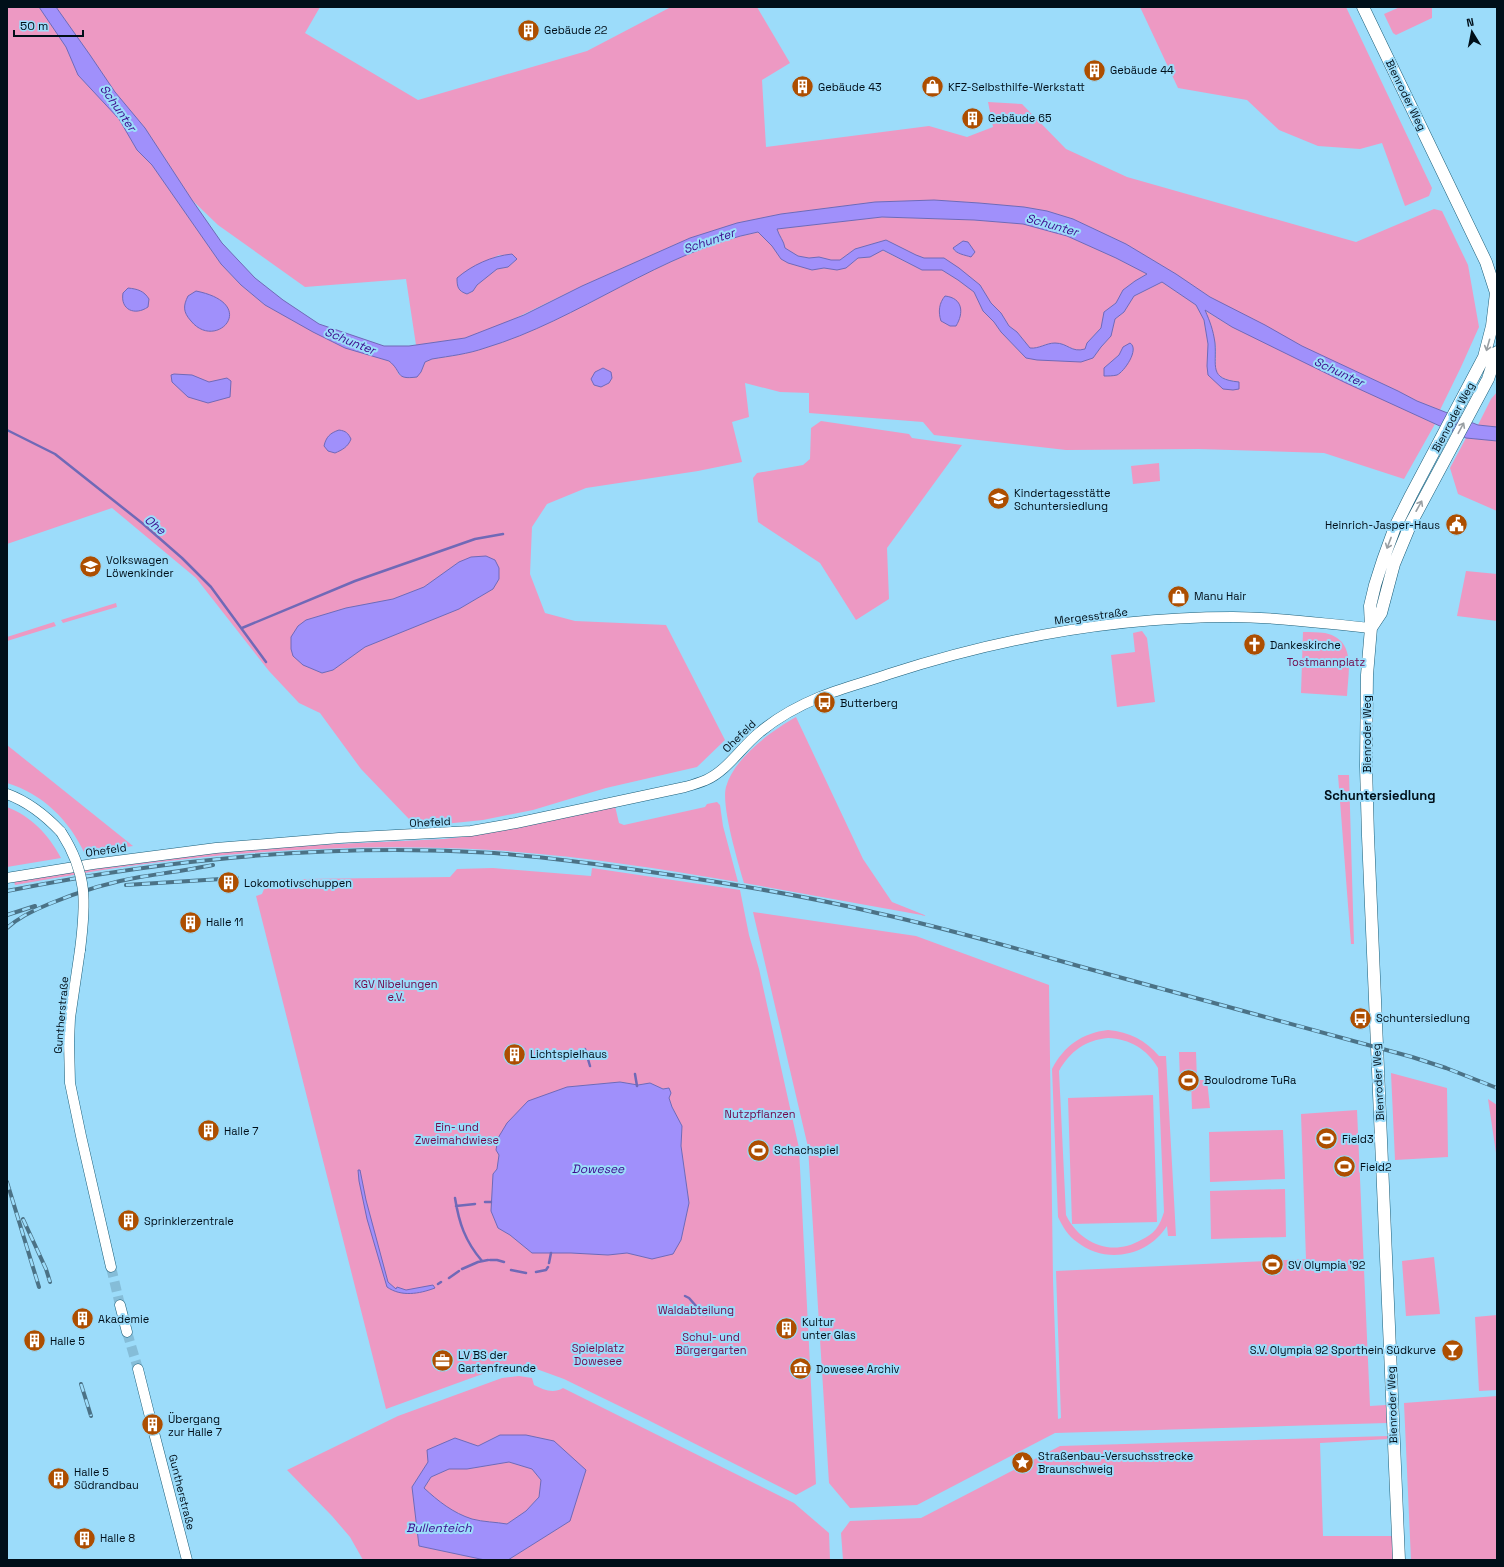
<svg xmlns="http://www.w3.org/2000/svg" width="1504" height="1567" font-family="'Space Grotesk',sans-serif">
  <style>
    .green { fill: #ed99c3; fill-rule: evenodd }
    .water { fill: #a090fb; stroke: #7069b7; fill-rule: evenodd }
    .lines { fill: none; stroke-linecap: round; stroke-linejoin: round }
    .stream { stroke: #7069b7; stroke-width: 2.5 }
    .minor-tunnel { stroke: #85bdd8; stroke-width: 10; stroke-dasharray: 10 5; stroke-linecap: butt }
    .minor-casing { stroke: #1c5e78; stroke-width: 11 }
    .major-casing { stroke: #1c5e78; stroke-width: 13 }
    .minor { stroke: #fff; stroke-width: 10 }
    .major { stroke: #fff; stroke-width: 12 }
    .rail-casing { stroke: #4b7286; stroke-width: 4 }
    .rail { stroke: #9cdcfa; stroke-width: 2.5; stroke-dasharray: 8; stroke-linecap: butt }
    .minor-bridge-casing { stroke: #1c5e78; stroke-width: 11; stroke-linecap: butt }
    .minor-bridge { stroke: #fff; stroke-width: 10 }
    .oneway { stroke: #999fa3 }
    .labels { text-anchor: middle; stroke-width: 4; stroke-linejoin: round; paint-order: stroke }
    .poi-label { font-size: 11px; fill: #000f19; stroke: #9cdcfa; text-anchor: start }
    .street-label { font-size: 11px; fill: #000f19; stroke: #9cdcfa }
    .park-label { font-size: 11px; fill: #71094b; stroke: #9cdcfa }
    .water-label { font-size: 12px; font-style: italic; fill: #3c0a8c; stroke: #9cdcfa }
    .quarter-label { font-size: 13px; font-weight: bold; fill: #000f19; stroke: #9cdcfa }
  </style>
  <rect width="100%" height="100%" fill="#9cdcfa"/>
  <path class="green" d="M7 7H39L66 47 78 75 119 119 137 150 152 165 221 264 241 285 265 305 345 348 389 361 395 365 399 375 421 372 425 362 432 359C450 356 468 354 485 348 579 320 662 251 759 232L772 246 781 259 812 270 824 268 837 270 851 264 858 258 870 257 882 250 922 270H942L958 280 974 292 983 311 994 322 1001 332 1026 358H1093L1101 347 1111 336 1115 319 1124 312 1134 296 1162 282 1196 305 1204 320 1208 344 1207 366 1208 375 1223 388 1239 382C1203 376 1220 367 1215 342 1212 331 1207 320 1204 310L1232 327 1435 424 1404 479 1324 453 1198 449 1066 450 934 435 923 422 809 413V393L780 392 745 383 749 417 732 422 742 462 698 471 586 488 547 504 532 527 530 574 545 613 575 621 666 625 725 740 697 767 606 788 533 810 483 820 415 827 409 819 361 769 320 713 299 703 269 671 196 578 112 508 7 544ZM1119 355V374L1107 376 1104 368ZM192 375 209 383 214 380 189 397ZM459 562 499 579 493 589 459 609 365 647 333 670 322 673 303 665 306 620 346 608 393 599 424 587Z
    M56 7H320L305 33 418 100 587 51 671 7H757L790 63 762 80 766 147 929 126 967 137 993 127 988 102 1022 104 1066 149 1127 177 1356 242 1434 209 1442 211 1468 265 1479 327 1461 367 1440 410 1417 401 1398 391 1301 346 1210 297 1176 274 1126 244 1073 219 1047 211 1024 207 979 203 934 200 875 202 781 214 737 223 690 238 582 286 497 327 465 338 416 345 406 279 305 287 218 225 192 200 145 128 115 92 90 55ZM499 255 517 259 508 267 497 269 477 285 473 291 467 294C458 291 457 287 457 279L465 272Z
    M1140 7H1346L1432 188 1429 196 1405 206 1382 143 1360 149 1318 146 1279 130 1247 100 1178 88Z
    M1400 7H1432V18L1396 35 1393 33 1384 14Z
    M882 217 974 220 1023 224 1067 236 1116 258 1147 274 1135 281 1123 290 1116 303 1104 312 1101 328 1087 343 1085 349C1071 353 1068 343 1055 343 1046 343 1039 349 1030 348L1017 332 1009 326 1001 313 991 303 980 285 944 258H924L916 255 886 240 855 249 840 260H831L819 257 809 258 798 256 785 248C784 241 779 236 777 229ZM963 241 968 242 972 250 971 256C965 255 956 254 953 248Z
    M1497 392V427L1478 425 1491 399Z
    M821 421 909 434 912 438 962 445 887 548 889 599 856 620 820 563 758 522 753 478 757 473 803 465 810 459 811 428Z
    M1466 438 1497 441V511L1458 494 1450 468Z
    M1159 463 1160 481 1133 484 1131 466Z
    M1466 571 1497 574V621L1457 616Z
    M116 603 117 607 63 623 61 620Z
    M54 622 56 626 7 641V637Z
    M1142 631 1147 638 1155 702 1117 707 1111 655 1135 652 1133 633Z
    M1303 632C1310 632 1318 632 1325 633 1357 640 1348 672 1347 696L1301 693Z
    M796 717 863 859 892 902 927 916 744 883C738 862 721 806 726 787 734 758 771 731 796 717Z
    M7 745 133 846 85 854C69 820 43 794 7 783Z
    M1338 775H1349L1354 944H1351Z
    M717 802 720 805 723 826 738 882C656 868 574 855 491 850 371 843 242 850 123 867 87 872 51 879 15 885L14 881 182 856 294 846 444 839 470 836 615 806 619 823 624 825 705 807 707 804Z
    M7 807C32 817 48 834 61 858L7 867Z
    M493 868 591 876 592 868 740 890 749 935 759 969 799 1148 816 1484 796 1495 648 1420 564 1379 531 1367 519 1366 499 1368 386 1409 256 896 262 894 264 889 304 879 450 877 457 869ZM620 1082 638 1085 650 1083 663 1089 669 1088 671 1093 669 1098 672 1107 682 1126 681 1146 689 1203 681 1240 652 1259 627 1253 608 1255 571 1253H532L510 1235 498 1228 491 1211 493 1174 497 1169 499 1154 567 1087Z
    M753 912 916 936 1049 985 1053 1280 1058 1419 1061 1418 1056 1271 1306 1259 1301 1114 1357 1110 1370 1406 1386 1405 1387 1423 1055 1433 917 1505 850 1508 829 1483 808 1147Z
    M1108 1030C1130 1032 1145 1040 1159 1056H1166L1176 1236H1168L1167 1226C1148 1256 1106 1265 1077 1242 1068 1236 1063 1227 1058 1217L1052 1069C1064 1046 1082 1033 1108 1030ZM1108 1038C1130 1039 1147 1049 1158 1068L1164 1212C1162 1218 1160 1224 1156 1229 1152 1234 1147 1237 1141 1240 1112 1257 1080 1244 1066 1215L1059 1071C1070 1051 1086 1040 1108 1038Z
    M1179 1052H1196L1197 1080H1207L1210 1108 1192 1109 1191 1081 1180 1082Z
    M1391 1073 1447 1088 1448 1157 1395 1160Z
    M1153 1095 1157 1222 1072 1224 1068 1098Z
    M1488 1099 1497 1105V1158L1496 1153Z
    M1283 1130 1285 1179 1210 1182 1209 1132Z
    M1285 1189 1286 1237 1211 1239 1210 1191Z
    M1434 1257 1440 1314 1406 1316 1402 1261Z
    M1497 1315V1390L1479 1391 1475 1317Z
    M519 1376 532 1378 534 1385C544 1390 553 1394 563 1388L794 1503 829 1533 830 1560H508L570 1521 554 1441 526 1435H500L478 1446 455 1438 428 1450V1462L412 1487 419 1546 485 1560H363L350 1537 332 1516 287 1470 398 1416 502 1378Z
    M1497 1396V1560H1411L1404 1403Z
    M1388 1436V1439L1320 1443 1323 1536H1393L1394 1560H843L841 1533 850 1521 921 1518 1060 1446Z
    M509 1462 532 1469 541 1480 539 1497 526 1511 507 1524C496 1522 483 1522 472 1519 453 1513 438 1501 424 1488L431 1477 449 1469H467Z"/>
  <path class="water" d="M39 7H56L90 55 115 92 145 128 192 200 222 243 255 278 283 300 319 324 384 346H409L465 338 524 315 582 286 690 238 737 223 781 214 875 202 934 200 979 203 1024 207 1047 211 1073 219 1126 244 1176 274 1210 297 1265 325 1302 346 1398 391 1417 401 1478 425 1497 427V441L1466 438 1346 383 1232 327 1205 310C1210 322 1213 329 1215 343 1217 366 1208 379 1239 382V389L1233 390 1223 389 1208 375 1207 366 1208 344 1204 320 1196 305 1162 282 1134 296 1124 312 1115 319 1111 336 1101 347 1093 358 1081 362 1037 360 1026 358 1001 332 994 322 983 311 974 292 958 280 942 270H922L883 250 870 257 858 258 846 268 837 270 824 268 812 270 788 263 781 259 772 246 758 232C662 251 579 320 485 348 468 354 450 356 432 359L425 362 421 372 417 377C394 380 403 372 389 361L345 348 313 332 265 305 241 285 221 264 152 165 137 150 119 119 78 75 66 47ZM882 217 974 220 1023 224 1067 236 1116 258 1147 274 1135 281 1123 290 1116 303 1104 312 1101 328 1087 343 1085 349C1071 353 1068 343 1055 343 1046 343 1039 349 1030 348L1017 332 1009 326 1001 313 991 303 980 285 959 268 944 258H924L916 255 886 240 855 249 840 260H831L819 257 809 258 798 256 785 248C784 241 779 236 777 229Z
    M963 241 968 242 975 252 971 257C965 255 956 254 953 248Z
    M512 254 517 259 508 267 497 269 477 285 473 291 467 294C458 291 457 287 457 278 472 265 492 256 512 254Z
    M128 288C138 289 144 291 149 299L148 307C135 316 120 310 123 293Z
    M196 291C261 304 216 352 191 321 183 312 183 306 188 296Z
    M945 296C963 298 964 313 956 326H950L941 321C938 312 939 303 945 296Z
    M1130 343C1140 349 1124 372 1117 375 1113 376 1108 376 1104 376V368L1119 355 1123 347Z
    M603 368 611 372 612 378 609 383 601 387 594 385 591 379 595 372Z
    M174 374 192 375 209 382 227 378 231 381 230 397 208 403 188 397 172 382 171 375Z
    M339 430C346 431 348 433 351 439 348 447 342 450 335 453L328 451 324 446C326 437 330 433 339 430Z
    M486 556 495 560 499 568V579L493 589 459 609 365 647 333 670 322 673 303 665 293 656 291 649V637L298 626 306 620 346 608 393 599 424 587 459 562 471 557Z
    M620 1082 638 1085 650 1083 663 1089 669 1088 671 1093 669 1098 672 1107 682 1126 681 1146 689 1203 681 1240 673 1254 652 1259 627 1253 608 1255 571 1253H532L510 1235 498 1228 491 1211 493 1174 497 1169 499 1155 496 1150 498 1138 507 1123 528 1101 567 1087Z
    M358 1170H360L366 1200 388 1282 396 1289 397 1287 406 1290 433 1285 435 1288C419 1294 401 1297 387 1287L367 1219 359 1181Z
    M500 1435H526L554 1441 586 1470 570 1521 508 1560H485L419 1546 412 1487 428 1462 427 1450 455 1438 478 1446ZM509 1462 532 1469 541 1480 539 1497 526 1511 507 1524C496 1522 483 1522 472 1519 453 1513 438 1501 424 1488L431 1477 449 1469H467Z"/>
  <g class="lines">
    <path class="stream" d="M7 430 55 454 142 523 182 558 211 587 266 662
      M242 628 355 581 475 539 503 534
      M585 1049 590 1066
      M635 1074 637 1086
      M455 1198C459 1223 465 1241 482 1261
      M485 1202H491
      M456 1206 475 1204
      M490 1260H497L504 1262
      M549 1263 551 1253
      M462 1269 478 1262 488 1260
      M511 1270 526 1273
      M536 1272 546 1270 548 1267
      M449 1278 459 1271
      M438 1284 441 1282
      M685 1296 689 1298 703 1314 706 1315"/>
    <path class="minor-tunnel" d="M111 1267 120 1305
      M127 1332 138 1369"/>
    <defs>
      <path id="minor" d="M7 794C29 802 45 815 61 832
        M7 878 93 864 216 848 339 838 471 831 516 823 685 787C692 785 699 783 706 780 728 770 741 747 760 732 778 717 798 706 820 697 842 688 866 682 889 674 1000 638 1116 617 1233 617 1280 617 1325 624 1371 628
        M80 950 70 1018 69 1042 70 1083 81 1136 111 1267
        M120 1305 127 1332
        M138 1369 151 1421
        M153 1429 187 1560"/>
      <path id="major" d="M1363 7 1486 262 1497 296
        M1371 628 1381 613 1394 564 1411 523 1488 379 1497 352
        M1399 1560 1368 836 1366 766 1367 675 1371 628 1370 606 1375 585 1383 560 1395 527 1411 495 1484 357 1492 326 1496 293"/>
    </defs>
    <use href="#minor" class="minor-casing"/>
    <use href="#major" class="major-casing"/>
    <use href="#minor" class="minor"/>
    <use href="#major" class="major"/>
    <defs>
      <path id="rail" d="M126 885 237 878
        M7 891C166 859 331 843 494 853 546 857 598 864 651 872 727 883 802 895 877 913 950 929 1021 950 1093 970 1199 999 1306 1028 1412 1057L1446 1068 1497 1088
        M7 915 35 906
        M7 928C19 917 34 910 49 904 78 892 110 882 140 877 165 873 189 870 213 865
        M7 1182 39 1287
        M23 1219 46 1269 50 1282
        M81 1384 91 1416"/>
    </defs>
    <use href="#rail" class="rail-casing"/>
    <use href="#rail" class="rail"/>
    <defs>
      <path id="minor-bridge" d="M61 832C88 874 86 903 80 950"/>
    </defs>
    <use href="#minor-bridge" class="minor-bridge-casing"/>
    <use href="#minor-bridge" class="minor-bridge"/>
  </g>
  <defs><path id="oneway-shaft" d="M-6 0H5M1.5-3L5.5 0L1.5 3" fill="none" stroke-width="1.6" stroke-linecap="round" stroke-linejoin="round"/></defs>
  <g class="oneway">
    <use href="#oneway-shaft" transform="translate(1488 345) rotate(106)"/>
    <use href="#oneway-shaft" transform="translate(1461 428) rotate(-62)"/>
    <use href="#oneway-shaft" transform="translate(1419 506) rotate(-61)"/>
    <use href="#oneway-shaft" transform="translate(1389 543) rotate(111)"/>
  </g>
  <defs>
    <symbol id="building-disc" viewBox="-11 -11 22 22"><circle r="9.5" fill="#ad4e00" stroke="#9cdcfa"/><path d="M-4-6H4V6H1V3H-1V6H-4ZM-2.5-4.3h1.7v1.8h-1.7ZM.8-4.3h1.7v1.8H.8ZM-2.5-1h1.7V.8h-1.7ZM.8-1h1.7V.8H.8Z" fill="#fff"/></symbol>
    <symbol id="shop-disc" viewBox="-11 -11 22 22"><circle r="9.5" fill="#ad4e00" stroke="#9cdcfa"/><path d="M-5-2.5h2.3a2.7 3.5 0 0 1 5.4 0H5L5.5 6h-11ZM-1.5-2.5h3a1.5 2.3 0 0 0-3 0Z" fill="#fff"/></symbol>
    <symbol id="school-disc" viewBox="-11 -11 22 22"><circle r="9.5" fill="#ad4e00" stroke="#9cdcfa"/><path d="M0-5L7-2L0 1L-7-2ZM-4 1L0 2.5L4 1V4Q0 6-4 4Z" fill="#fff"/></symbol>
    <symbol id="civic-disc" viewBox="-11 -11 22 22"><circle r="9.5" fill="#ad4e00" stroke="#9cdcfa"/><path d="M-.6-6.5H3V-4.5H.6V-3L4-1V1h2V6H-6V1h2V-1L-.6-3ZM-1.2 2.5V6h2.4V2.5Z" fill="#fff"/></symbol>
    <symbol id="church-disc" viewBox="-11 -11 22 22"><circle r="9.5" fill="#ad4e00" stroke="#9cdcfa"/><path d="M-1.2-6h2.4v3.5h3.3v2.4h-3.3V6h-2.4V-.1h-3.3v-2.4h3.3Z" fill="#fff"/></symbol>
    <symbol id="bus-disc" viewBox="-11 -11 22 22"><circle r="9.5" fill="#ad4e00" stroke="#9cdcfa"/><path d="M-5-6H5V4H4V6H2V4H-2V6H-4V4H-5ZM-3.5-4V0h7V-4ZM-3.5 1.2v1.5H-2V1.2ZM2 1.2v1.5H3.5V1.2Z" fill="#fff"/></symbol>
    <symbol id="stadium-disc" viewBox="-11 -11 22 22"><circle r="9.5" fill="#ad4e00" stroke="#9cdcfa"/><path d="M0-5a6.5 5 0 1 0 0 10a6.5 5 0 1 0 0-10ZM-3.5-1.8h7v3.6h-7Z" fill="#fff"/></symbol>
    <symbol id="bar-disc" viewBox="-11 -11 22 22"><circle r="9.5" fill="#ad4e00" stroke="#9cdcfa"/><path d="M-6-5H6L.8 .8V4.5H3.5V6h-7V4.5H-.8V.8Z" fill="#fff"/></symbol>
    <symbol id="office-disc" viewBox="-11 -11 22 22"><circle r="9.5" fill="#ad4e00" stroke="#9cdcfa"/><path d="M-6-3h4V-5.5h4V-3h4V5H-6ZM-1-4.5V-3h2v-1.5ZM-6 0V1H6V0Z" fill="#fff"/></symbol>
    <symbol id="museum-disc" viewBox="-11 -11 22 22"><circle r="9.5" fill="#ad4e00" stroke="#9cdcfa"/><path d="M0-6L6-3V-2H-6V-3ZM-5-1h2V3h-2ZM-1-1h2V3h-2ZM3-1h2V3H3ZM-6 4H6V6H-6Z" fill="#fff"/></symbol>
    <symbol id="sight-disc" viewBox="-11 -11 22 22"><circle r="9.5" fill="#ad4e00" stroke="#9cdcfa"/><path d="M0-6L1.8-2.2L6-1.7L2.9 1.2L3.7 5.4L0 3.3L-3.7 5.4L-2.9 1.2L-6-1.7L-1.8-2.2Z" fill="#fff"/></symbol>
  </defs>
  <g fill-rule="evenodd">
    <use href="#building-disc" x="516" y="18" width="25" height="25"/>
    <use href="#building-disc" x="1082" y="58" width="25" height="25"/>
    <use href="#building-disc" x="790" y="74" width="25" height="25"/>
    <use href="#shop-disc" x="920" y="74" width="25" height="25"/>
    <use href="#building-disc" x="960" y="106" width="25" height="25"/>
    <use href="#school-disc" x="986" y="486" width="25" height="25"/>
    <use href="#civic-disc" x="1444" y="512" width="25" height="25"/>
    <use href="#school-disc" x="78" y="554" width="25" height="25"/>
    <use href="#shop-disc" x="1166" y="584" width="25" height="25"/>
    <use href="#church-disc" x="1242" y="632" width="25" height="25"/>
    <use href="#bus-disc" x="812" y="690" width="25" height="25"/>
    <use href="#building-disc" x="216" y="870" width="25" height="25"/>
    <use href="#building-disc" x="178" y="910" width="25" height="25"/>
    <use href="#bus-disc" x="1348" y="1006" width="25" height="25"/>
    <use href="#building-disc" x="502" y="1042" width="25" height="25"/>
    <use href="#stadium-disc" x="1176" y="1068" width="25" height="25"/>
    <use href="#building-disc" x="196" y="1118" width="25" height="25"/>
    <use href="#stadium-disc" x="1314" y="1126" width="25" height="25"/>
    <use href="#stadium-disc" x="746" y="1138" width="25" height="25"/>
    <use href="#stadium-disc" x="1332" y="1154" width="25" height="25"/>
    <use href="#building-disc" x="116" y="1208" width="25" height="25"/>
    <use href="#stadium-disc" x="1260" y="1252" width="25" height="25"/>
    <use href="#building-disc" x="70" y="1306" width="25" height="25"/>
    <use href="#building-disc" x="774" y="1316" width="25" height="25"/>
    <use href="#building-disc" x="22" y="1328" width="25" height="25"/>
    <use href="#bar-disc" x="1440" y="1338" width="25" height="25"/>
    <use href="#office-disc" x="430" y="1348" width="25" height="25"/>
    <use href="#museum-disc" x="788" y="1356" width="25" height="25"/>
    <use href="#building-disc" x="140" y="1412" width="25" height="25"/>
    <use href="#sight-disc" x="1010" y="1450" width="25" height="25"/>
    <use href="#building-disc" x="46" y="1466" width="25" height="25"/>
    <use href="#building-disc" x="72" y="1526" width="25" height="25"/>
  </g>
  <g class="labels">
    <g class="poi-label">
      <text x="544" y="34">Gebäude 22</text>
      <text x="1110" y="74">Gebäude 44</text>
      <text x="818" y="91">Gebäude 43</text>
      <text x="948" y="91">KFZ-Selbsthilfe-Werkstatt</text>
      <text x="988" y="122">Gebäude 65</text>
      <text x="1014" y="497">Kindertagesstätte<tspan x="1014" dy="13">Schuntersiedlung</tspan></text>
      <text x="1440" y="529" text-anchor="end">Heinrich-Jasper-Haus</text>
      <text x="106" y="564">Volkswagen<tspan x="106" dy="13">Löwenkinder</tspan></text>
      <text x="1194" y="600">Manu Hair</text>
      <text x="1270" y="649">Dankeskirche</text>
      <text x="840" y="707">Butterberg</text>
      <text x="244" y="887">Lokomotivschuppen</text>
      <text x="206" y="926">Halle 11</text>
      <text x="1376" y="1022">Schuntersiedlung</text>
      <text x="530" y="1058">Lichtspielhaus</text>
      <text x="1204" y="1084">Boulodrome TuRa</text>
      <text x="224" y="1135">Halle 7</text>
      <text x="1342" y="1143">Field3</text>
      <text x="774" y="1154">Schachspiel</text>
      <text x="1360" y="1171">Field2</text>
      <text x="144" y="1225">Sprinklerzentrale</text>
      <text x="1288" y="1269">SV Olympia '92</text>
      <text x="98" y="1323">Akademie</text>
      <text x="802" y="1326">Kultur<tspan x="802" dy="13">unter Glas</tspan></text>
      <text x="50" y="1345">Halle 5</text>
      <text x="1436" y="1354" text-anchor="end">S.V. Olympia 92 Sporthein Südkurve</text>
      <text x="458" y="1359">LV BS der<tspan x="458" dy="13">Gartenfreunde</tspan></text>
      <text x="816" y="1373">Dowesee Archiv</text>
      <text x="168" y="1423">Übergang<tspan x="168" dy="13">zur Halle 7</tspan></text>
      <text x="1038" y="1460">Straßenbau-Versuchsstrecke<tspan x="1038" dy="13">Braunschweig</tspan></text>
      <text x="74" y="1476">Halle 5<tspan x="74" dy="13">Südrandbau</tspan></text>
      <text x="100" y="1542">Halle 8</text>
    </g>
    <g class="street-label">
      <text transform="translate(1406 95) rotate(64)" y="4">Bienroder Weg</text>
      <text transform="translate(1453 417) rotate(-62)" y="4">Bienroder Weg</text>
      <text transform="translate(1091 616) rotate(-7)" y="4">Mergesstraße</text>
      <text transform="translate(1367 734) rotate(-90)" y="4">Bienroder Weg</text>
      <text transform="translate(739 736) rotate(-44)" y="4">Ohefeld</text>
      <text transform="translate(430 822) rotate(-3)" y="4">Ohefeld</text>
      <text transform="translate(106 850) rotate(-8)" y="4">Ohefeld</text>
      <text transform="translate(61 1015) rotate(-85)" y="4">Guntherstraße</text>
      <text transform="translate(1378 1082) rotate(-93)" y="4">Bienroder Weg</text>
      <text transform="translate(1392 1405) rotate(-92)" y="4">Bienroder Weg</text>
      <text transform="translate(182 1492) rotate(76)" y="4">Guntherstraße</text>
    </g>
    <g class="park-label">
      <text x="1326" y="666">Tostmannplatz</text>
      <text x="396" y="988">KGV Nibelungen<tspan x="396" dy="13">e.V.</tspan></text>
      <text x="760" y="1118">Nutzpflanzen</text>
      <text x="457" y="1131">Ein- und<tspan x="457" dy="13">Zweimahdwiese</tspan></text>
      <text x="696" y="1314">Waldabteilung</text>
      <text x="711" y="1341">Schul- und<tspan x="711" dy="13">Bürgergarten</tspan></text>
      <text x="598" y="1352">Spielplatz<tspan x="598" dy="13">Dowesee</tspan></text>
    </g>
    <g class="water-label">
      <text transform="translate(118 108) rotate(55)" y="4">Schunter</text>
      <text transform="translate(1052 225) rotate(16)" y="4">Schunter</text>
      <text transform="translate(709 241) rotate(-19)" y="4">Schunter</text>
      <text transform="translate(350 341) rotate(22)" y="4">Schunter</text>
      <text transform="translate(1339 372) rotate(25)" y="4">Schunter</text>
      <text transform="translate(155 525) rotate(39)" y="4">Ohe</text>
      <text x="598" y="1173">Dowesee</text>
      <text x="439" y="1532">Bullenteich</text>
    </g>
    <g class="quarter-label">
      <text x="1380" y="800">Schuntersiedlung</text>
    </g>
  </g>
  <rect width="1504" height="1567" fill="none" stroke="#000f19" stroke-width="16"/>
  <g transform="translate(1472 32) rotate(350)" stroke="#9cdcfa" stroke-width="3" paint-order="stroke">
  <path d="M0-3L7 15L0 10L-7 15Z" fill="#000f19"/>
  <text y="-6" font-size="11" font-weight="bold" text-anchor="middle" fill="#000f19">N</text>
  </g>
  <path d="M14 30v6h69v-6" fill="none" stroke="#000f19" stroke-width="2"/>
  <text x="20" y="30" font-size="12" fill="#000f19" stroke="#9cdcfa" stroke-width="3" paint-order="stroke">50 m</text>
</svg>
